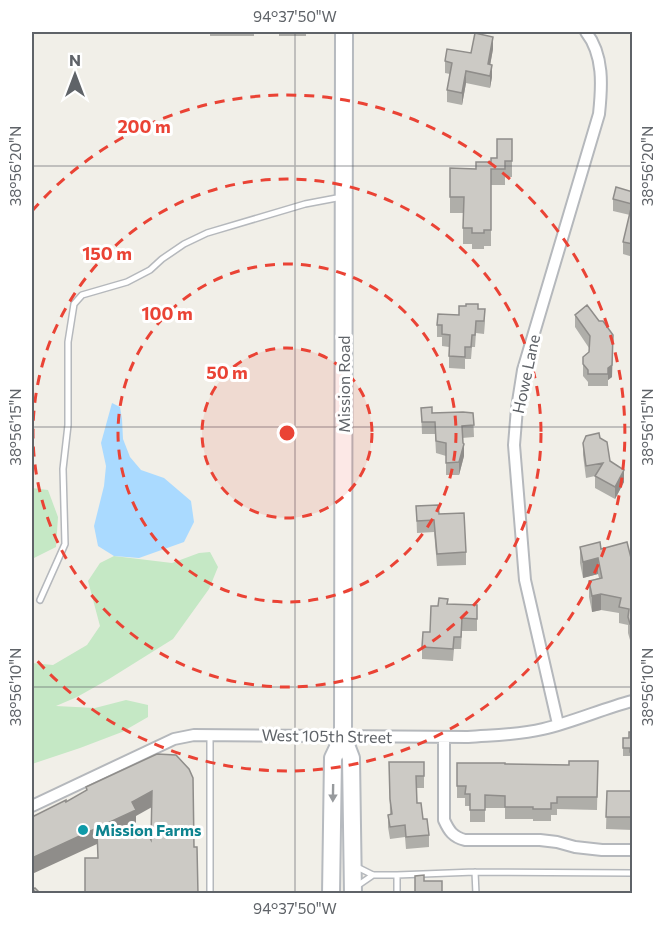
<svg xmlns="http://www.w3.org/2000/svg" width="664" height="925" font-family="Commissioner,sans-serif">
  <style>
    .green { fill: #c5e8c5 }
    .water { fill: #aadaff }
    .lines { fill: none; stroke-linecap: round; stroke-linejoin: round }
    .service-casing { stroke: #b5b8bc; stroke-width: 8 }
    .minor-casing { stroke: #b5b8bc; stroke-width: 14 }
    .secondary-casing { stroke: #b6babf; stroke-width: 20 }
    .service { stroke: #fff; stroke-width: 5 }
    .minor { stroke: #fff; stroke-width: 10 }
    .secondary { stroke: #fff; stroke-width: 16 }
    .wall { fill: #afaea9 }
    .shaded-wall { fill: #8f8d8a }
    .building { fill: #cccac5; stroke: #8f8d8a; stroke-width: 1.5 }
    .oneway { fill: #979a9d }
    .ticks { fill: none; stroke: #5f6368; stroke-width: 1.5; stroke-opacity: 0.45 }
    .ring { fill: none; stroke: #ea4335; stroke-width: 3; stroke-dasharray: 10 8 }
    .culture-dot { fill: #0f9aa8; stroke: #fff; stroke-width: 2 }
    .labels { text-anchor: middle; stroke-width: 6; stroke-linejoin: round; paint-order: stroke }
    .street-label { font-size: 16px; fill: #5f6368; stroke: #fff }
    .culture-label { font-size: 16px; font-weight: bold; fill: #0d838f; stroke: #fff; text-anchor: start }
    .centre { fill: #ea4335; stroke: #fff; stroke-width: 3 }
    .ring-label { font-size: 18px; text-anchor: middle; font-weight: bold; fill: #ea4335; stroke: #fff; stroke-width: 6; stroke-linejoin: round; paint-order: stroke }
    .neatline { fill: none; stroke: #5f6368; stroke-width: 2 }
    .ticks-label { font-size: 15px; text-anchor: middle; fill: #5f6368 }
  </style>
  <rect width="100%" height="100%" fill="#f1efe8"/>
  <path class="green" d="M32 488 48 490 58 517 56 547 32 559Z
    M210 552 218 567 209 589 173 639 109 679 77 697 56 706 95 708 126 700 148 705V717L122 732 80 748 32 764V663L53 665 87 645 100 626 88 581 100 563 114 556 172 563 199 553Z"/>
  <path class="water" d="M112 403 120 407 122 419 123 439 130 457 141 470 164 478 191 501 194 522 184 542 139 558 114 556 98 546 94 526 104 486 106 466 101 443Z"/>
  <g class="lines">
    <defs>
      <path id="service" d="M40 600 65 544 63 469 68 425V342L74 304 82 295 127 282 150 270 162 259 184 244 207 233 305 204 342 197
        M210 735V894
        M355 866 373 875H397
        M475 872 476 894
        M357 886 373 875
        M397 894V875L475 872 632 873"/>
      <path id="minor" d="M558 724 525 580 514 445 517 408 523 370 599 114C602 86 604 55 586 32
        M444 737V820C449 831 453 837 465 840H540L557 842 575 847 602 850H632
        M32 806 174 739 194 735 468 737C493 735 518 735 543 729 573 722 602 709 632 701"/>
      <path id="secondary" d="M344 32 343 737 351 758 353 894
        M331 894 333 758 343 737"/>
    </defs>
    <use href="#service" class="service-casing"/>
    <use href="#minor" class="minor-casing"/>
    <use href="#secondary" class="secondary-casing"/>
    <use href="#service" class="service"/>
    <use href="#minor" class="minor"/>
    <use href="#secondary" class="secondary"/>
  </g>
  <path class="wall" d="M210 32H254V36H210Z
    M279 32H306V36H279Z
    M493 49 490 65 492 77 490 88 466 83 462 105 447 102V90L450 74 445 73V61L471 53Z
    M512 139V177H505V185H491V246H484V249H472V244H463V213H450V168L476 169 491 162 497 158Z
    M633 192V257L623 254V242L630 215 613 211V199Z
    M587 305 612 377 608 380V386H588V382L583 376V357L589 352V348L575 327V315Z
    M466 306 478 309 485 322 484 334 476 333 475 347H472L471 359H465V369L449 368V347L442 346V337H437V325L459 315Z
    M421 408 432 413H473L474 437 462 438 464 456 459 475H446V456L436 453 435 434H422Z
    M600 438 610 461 624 482 615 499 595 488V476L586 478 583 455V443Z
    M416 506 439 514 466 552V565L437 566 434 532 417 533Z
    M580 547 601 549 633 566 630 640 628 633V625L619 623V613L601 610 592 612 589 597V581L599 578 598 574 583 578 580 563Z
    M448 604 477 617V631H462L461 649H454L453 661 422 659V647L430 632 438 606Z
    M633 732V760H630V756H623V738H629Z
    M598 761 597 810 557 809V815H551V821H533V819H505V808H485V822H470V806H465V798H457V763L569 765Z
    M389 762H424V788H417V803L429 835V847L406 849 405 837 390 839 388 827V815L390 814Z
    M633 790V830L606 829 607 791H632Z"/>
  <path class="shaded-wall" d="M493 37V49L488 77V64Z
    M492 65V77L490 88V76Z
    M466 71V83L462 105V93Z
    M613 347 612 377 608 380V368Z
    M464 444V456L459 475V462Z
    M624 470V482L615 499V487Z
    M598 558V574L583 578V562Z
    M601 594V610L592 612V596Z
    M633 623V639L630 640V624Z
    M152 791V807L136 816V826L32 874V858Z"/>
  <path class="building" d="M475 33 493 37 488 64 492 65 490 76 466 71 462 93 447 90 452 63 445 61 447 49 471 53Z
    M497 139H512V161H505V169H491V230H484V233H472V228H463L464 197H450V168L476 169V162H491V158H497Z
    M616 187 633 192V244L623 242 632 204 613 199Z
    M466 304H478V309H485L484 321H476L475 335H472L471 347H465V357L449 356 450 335 442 334V325H437L438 314 459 315V306H466Z
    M587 305 599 321H603L613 335 612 365 608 368V374H588V370L583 364V357L589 352 590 336 575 315Z
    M432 407V413L463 412 473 413 474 425 462 426 463 443 464 444 459 462 446 463V443L436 441 435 422H422L421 408Z
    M599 433 600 438 607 442 610 461 624 470 615 487 595 476 603 463 586 466 583 443 586 436Z
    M438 505 439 514 464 513 466 552 437 554 434 520 417 521 416 506Z
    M600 542 601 549 627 542 633 566V623L630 624 628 617 629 609 619 607 621 598 601 594 592 596 589 581 602 578 598 558 583 562 580 547Z
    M439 598 448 599 447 604 477 605V619L462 618 461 637H454L453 649 422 647 423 632H430L431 606H438Z
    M629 732H633V752H630V748H623V738H629Z
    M157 754 176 755 189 769 193 778 194 847H197L198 894H85V858H98L97 831H146L151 840 152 791 132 802 136 810 32 858V817L66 800V802L87 790 86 787Z
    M569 761H598L597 797H557V803H551V809H533V807H505V796L485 795V810H470V794H465L466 786H457V763H505V764L569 765Z
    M389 762H424V776H416L417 803H421L423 819H427L429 835 406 837 405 825 390 827 388 815 392 814 390 799Z
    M632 790 633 817H606L607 791H632Z
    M424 875V881H442V894H415V876Z
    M35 888 41 894H36L33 889Z"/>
  <defs><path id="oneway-solid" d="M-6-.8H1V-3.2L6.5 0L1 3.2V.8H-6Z" transform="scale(1.5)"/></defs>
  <use class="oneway" href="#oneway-solid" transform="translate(333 793) rotate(91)"/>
  <path class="ticks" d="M295 32V894M32 166H632M32 427H632M32 687H632"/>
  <circle cx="287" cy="433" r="85" fill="#ea4335" fill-opacity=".12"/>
  <g class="ring">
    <circle cx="287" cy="433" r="85"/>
    <circle cx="287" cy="433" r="169"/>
    <circle cx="287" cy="433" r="254"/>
    <path d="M32 211A338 338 0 1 1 32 655"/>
  </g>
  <circle class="culture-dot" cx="83" cy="830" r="6"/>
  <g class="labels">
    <g class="street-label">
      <text transform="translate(526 374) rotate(-78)" y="6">Howe Lane</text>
      <text transform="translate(344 384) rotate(-90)" y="6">Mission Road</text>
      <text transform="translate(327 736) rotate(1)" y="6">West 105th Street</text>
    </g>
    <g class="culture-label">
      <text x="95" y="836">Mission Farms</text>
    </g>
  </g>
  <circle cx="287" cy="433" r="9" class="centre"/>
  <g class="ring-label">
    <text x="144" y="133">200 m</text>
    <text x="107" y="260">150 m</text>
    <text x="167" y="320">100 m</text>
    <text x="227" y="379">50 m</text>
  </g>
  <rect width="664" height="925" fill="none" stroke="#ffffff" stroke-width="66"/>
  <g transform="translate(75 75)" stroke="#ffffff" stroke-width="4.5" paint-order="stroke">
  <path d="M0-4.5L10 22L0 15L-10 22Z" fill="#5f6368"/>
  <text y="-9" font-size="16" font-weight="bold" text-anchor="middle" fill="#5f6368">N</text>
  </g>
  <rect x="33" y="33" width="598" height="859" class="neatline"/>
  <g class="ticks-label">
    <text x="295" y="22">94°37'50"W</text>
    <text transform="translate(16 166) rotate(-90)" y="5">38°56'20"N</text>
    <text transform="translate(648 166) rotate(-90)" y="5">38°56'20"N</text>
    <text transform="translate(16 427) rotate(-90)" y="5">38°56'15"N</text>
    <text transform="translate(648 427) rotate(-90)" y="5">38°56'15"N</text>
    <text transform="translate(16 687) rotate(-90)" y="5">38°56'10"N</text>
    <text transform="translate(648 687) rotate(-90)" y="5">38°56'10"N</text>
    <text x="295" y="914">94°37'50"W</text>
  </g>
</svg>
